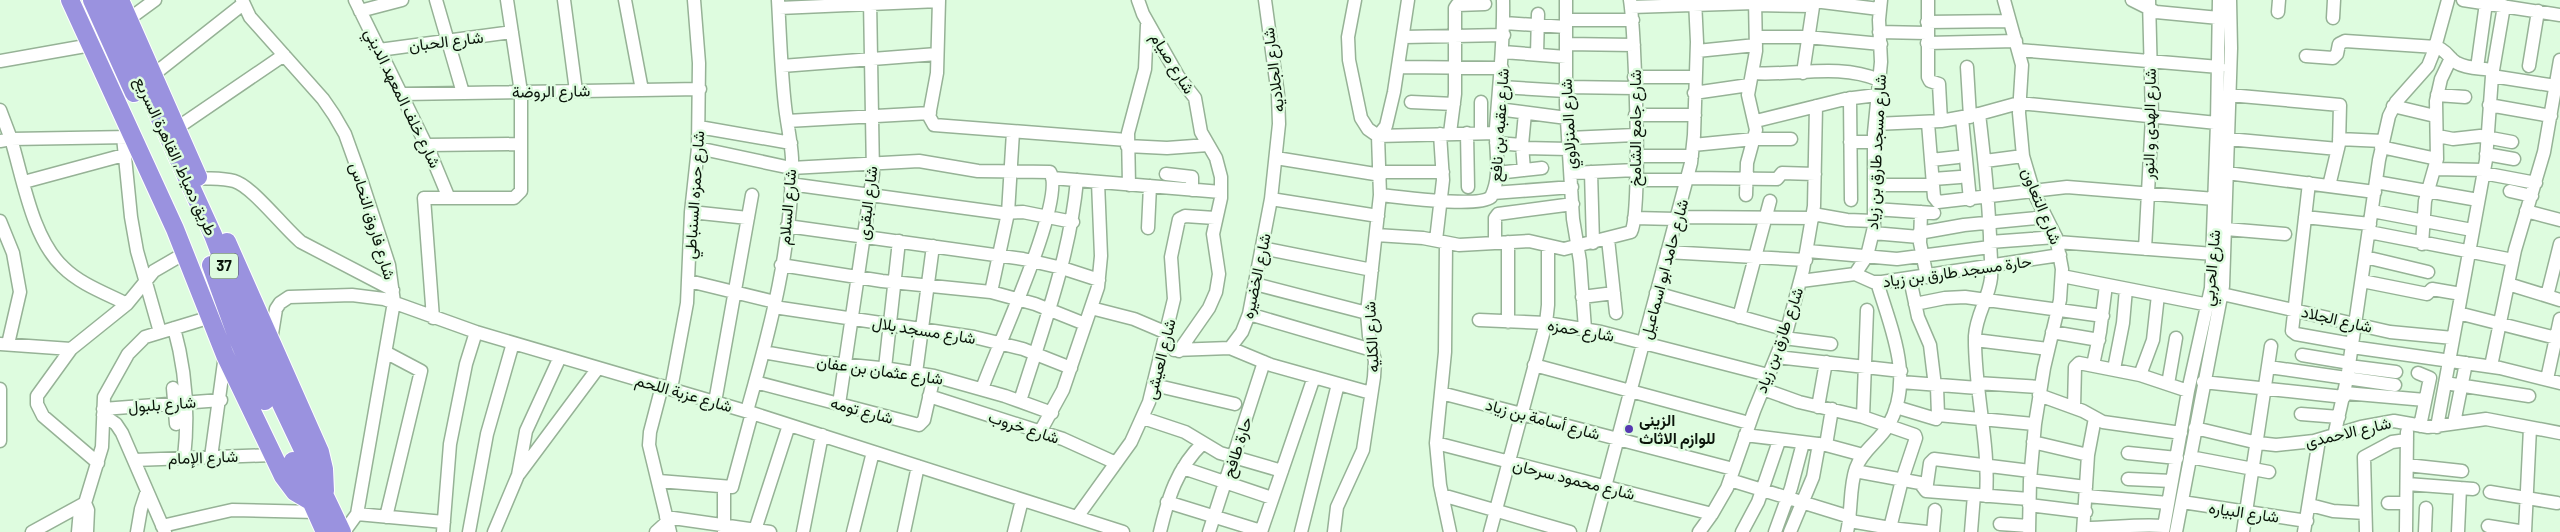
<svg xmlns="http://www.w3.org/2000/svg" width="2560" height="532" font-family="Barlow,Vazirmatn,sans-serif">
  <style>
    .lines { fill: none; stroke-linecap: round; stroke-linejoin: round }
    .minor-casing { stroke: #96b296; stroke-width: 15 }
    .highway-casing { stroke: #fff; stroke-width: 20 }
    .minor { stroke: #fff; stroke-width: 12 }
    .highway { stroke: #9a92df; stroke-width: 18 }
    .poi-dot { fill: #5639b1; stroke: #defcdf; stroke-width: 2 }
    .labels { text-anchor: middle; stroke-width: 5; stroke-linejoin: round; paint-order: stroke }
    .shield { fill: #defcdf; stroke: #4a5a4a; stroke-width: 1 }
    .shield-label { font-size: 15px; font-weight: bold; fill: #0a140a }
    .street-label { font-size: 16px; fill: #0a140a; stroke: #defcdf }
    .poi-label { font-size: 16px; font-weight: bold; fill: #0a140a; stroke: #defcdf; text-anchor: start }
  </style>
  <rect width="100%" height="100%" fill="#defcdf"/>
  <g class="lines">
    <defs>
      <path id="minor" d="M242 0 250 17 323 99 334 115 345 134 359 173 389 265 394 302 357 514 344 532
        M355 0 431 155 448 196
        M436 0 463 93
        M564 0 576 91
        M625 0 642 90
        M939 0 937 73 929 116 934 125 1127 140
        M1138 0 1143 14 1178 76 1195 98 1201 132 1216 158 1221 177V198L1213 234 1219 274 1216 292 1209 308 1179 351
        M1355 0 1348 37 1349 60 1361 118 1368 129 1378 136
        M1566 0V104L1573 219 1580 261 1585 329
        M1928 0V77L1930 81 1939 84 1941 121
        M2004 0 2022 65 2019 113 2023 156 2034 193 2056 237 2062 269 2060 300 2044 368 2035 424 2030 480 2029 532
        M2132 0 2156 12 2219 18
        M2463 0 2560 15
        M1814 1 1879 9
        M1755 5 1813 6
        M1631 7 1755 3
        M779 8 939 1
        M360 11 402 0
        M2278 12 2279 0
        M2333 18 2334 0
        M129 19 155 0
        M1566 20H1633
        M1927 22 2009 21
        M1504 23 1566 27
        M1879 32 1927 33
        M1404 37 1504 35
        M1756 37H1807L1881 44
        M1927 43 2016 41
        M1566 44 1634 45
        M379 50 512 32
        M2019 50 2219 67
        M1697 51 1756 45
        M1503 52 1566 57
        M1537 55 1538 14
        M2306 56 2333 58 2337 54 2339 44 2345 41 2436 47C2446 49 2449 59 2457 63 2467 69 2481 68 2492 70
        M0 61 91 45
        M782 66 937 54
        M2529 66 2538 11
        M1399 67 1502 68
        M1967 67 1970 117
        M2477 68 2486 3
        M1752 73C1795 76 1838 63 1879 80
        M1803 73 1814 0
        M153 75 243 4
        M2492 76 2556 86
        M1634 77H1695
        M1501 87 1565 91
        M1566 87 1635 88
        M1694 93 1749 85
        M402 94 700 89
        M2229 95 2340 105 2339 144 2329 186
        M2437 95 2465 97
        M1850 98 1851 200
        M1411 102 1454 104
        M2489 105 2551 116
        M2393 106 2435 116
        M1498 109 1567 118
        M0 110 11 139 130 137
        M1979 114C1984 155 1988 195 1990 236 1990 250 1992 264 1991 278 1989 298 1976 315 1975 336 1974 390 1990 443 1986 496
        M1635 115H1695
        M1962 118 1970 200
        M787 121 930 113
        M1756 121 1845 99 1877 95
        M1928 123 1934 197 1938 202 2067 187 2215 199
        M1875 124 1941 121 1979 114 2019 103 2217 123
        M699 127 791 143
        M177 128 284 55
        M1450 133 1455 94V8L1457 5 1485 4
        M1467 133 1468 187
        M1481 133V102
        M1378 136 1496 133
        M2438 136 2453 139 2480 136 2512 142
        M123 137 131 217 137 251 160 332
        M1569 138 1635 135
        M2228 139 2338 149
        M2339 139 2383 141
        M0 141 11 139C23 178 32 238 63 267 80 284 105 293 127 304
        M1850 142H1874
        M1496 143 1522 145
        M427 145 521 144
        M1693 145 1754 139H1791
        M1127 146 1167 148 1208 145
        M2381 147 2437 159
        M698 148 791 168 919 161 978 171 1050 172C1067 199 994 353 982 389
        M1522 148 1569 149
        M2486 154 2514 159
        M1636 156H1692
        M1276 158 1381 175
        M1931 160 1958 157
        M1985 161 2023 156
        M2436 169 2484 170
        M1524 170 1522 145 1525 113
        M1381 172H1443
        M1591 172 1593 243
        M1497 173 1542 168
        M1571 173 1636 170
        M2227 173 2375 192
        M2483 173 2536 183
        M1166 174 1192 177V190
        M199 178C211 179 223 178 234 181 252 186 284 228 301 242L393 290
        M1052 178 1221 192
        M1688 178 1777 179 1782 173 1815 174
        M1933 179 1960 177
        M1636 180H1687
        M24 182 124 155
        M2376 182 2478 200
        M2309 183 2292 331 2296 334 2352 344
        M790 184 1002 213 1023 212 1073 222
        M1129 185 1128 133 1145 69 1147 25
        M1874 185H1933
        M2510 191 2532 196
        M1493 193 1572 187
        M1380 195C1400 197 1478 208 1491 197 1502 175 1495 151 1496 128 1499 84 1504 45 1503 0
        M1746 195 1747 163 1756 130 1748 95 1756 51 1755 0
        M1271 199 1378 216
        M1874 209 1934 213
        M2372 211 2472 230
        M2526 211 2560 220
        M691 212 748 218
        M1921 212 1920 243 1927 277
        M1813 214 1847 220 1874 221
        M1676 217 1813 218
        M2305 217 2370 224
        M1634 218 1676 219
        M0 221 13 253 20 292 8 344
        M787 226 1023 259 1062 268 1099 280
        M1148 228 1150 186
        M2226 229 2285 234
        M2369 232 2513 260
        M1873 233 1919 237
        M1919 233 1964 225 2046 217
        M1376 235 1423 238 1459 245 1529 241 1564 249 1631 232C1642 213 1635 31 1630 0
        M1608 239 1616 313
        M1436 240 1443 180 1440 134
        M1990 242 2056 237
        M2057 242 2214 254
        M1446 243 1445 352 1436 443 1440 485 1450 532
        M1495 243V218L1498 214 1573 204
        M2422 244 2425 201 2437 159 2436 101 2441 79 2451 58
        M1262 248 1372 270
        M2145 249 2152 117 2149 0
        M1808 251 1897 259 1990 247
        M1667 252 1806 260
        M2365 257 2428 272
        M781 265 882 281 991 292 1035 304 1085 324
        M1855 274 1873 282H1882L2060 255
        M2062 276 2209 305
        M1910 279 1918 317 1930 345 1935 386
        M689 281 775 302
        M1801 281 1855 274 1867 256 1874 227V133L1881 62 1879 20 1881 0
        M2362 281 2427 294 2432 289 2461 294
        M1255 284 1367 313
        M2508 284 2560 300
        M991 292 1008 213 1013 132
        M1656 293 1787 330
        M2222 294 2390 332 2453 338
        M2547 296 2560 244
        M1582 297 1614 293
        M1915 304 1945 298 1965 297 2103 316
        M774 307 974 337 1023 349 1071 368
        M1091 308 1134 319 1167 333
        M2458 313 2560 339
        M1249 314 1372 350
        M1739 317 1770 201
        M433 318 424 198H514L521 191V92L507 0
        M1479 320 1546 323 1601 332 1768 375
        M1508 322V242
        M174 328C186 371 189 414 184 458
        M2052 332 2099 340
        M1784 338 1831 344
        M271 340 276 309 280 303 289 297 352 295 384 299 476 332 752 413 1123 532
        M1975 340 2048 349
        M0 344 71 349
        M2352 347 2500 368 2560 383
        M1230 348 1242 332 1249 314 1271 199 1279 124 1278 95 1265 0
        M1174 350 1230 348 1271 365 1371 393
        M763 352 820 362 890 369 934 376 1005 396 1052 413
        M2302 355 2350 363
        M1777 357 1901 371
        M1534 365 1749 423
        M2093 365 2100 332 2106 285
        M2349 366 2396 372
        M2491 366 2515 250 2544 152 2560 60
        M2269 367 2395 385
        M885 368 899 241
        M2114 369 2123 323 2126 289
        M916 373 933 246
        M2418 373 2430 378 2420 426
        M2140 375 2153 340 2158 295
        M2547 379 2560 319
        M755 382 919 425 924 420 934 376
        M1901 382 1978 388
        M2203 382 2344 397
        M1977 383 2040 387
        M2445 383 2529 396
        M2168 384 2176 338
        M1154 385 1235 404
        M662 386 650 432 649 445 670 532
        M173 388 176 424
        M0 389V441
        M671 389 687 303 691 212 698 148 699 63 694 0
        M1763 389 1799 402 1863 417 1915 435 1916 438 1902 480 1889 532
        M1441 393 1733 469
        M2345 393 2425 400
        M2039 395 2083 411 2103 422 2181 433
        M929 396 1063 439 1116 463
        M1020 401C1043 328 1070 256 1077 180
        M715 402 752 195
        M839 404 873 174 870 0
        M1818 407 1826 362
        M1896 407 1936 419 1938 415 1937 387
        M2074 407 2075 367 2079 363 2140 375 2188 391
        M103 409 221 400
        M747 411C770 330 793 244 792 158 791 140 787 124 785 106 781 71 780 35 778 0
        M2301 414 2339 417
        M103 415 116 424 122 433 165 532
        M1938 415 2035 424
        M1863 417 1867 310
        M1143 418 1185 432 1220 453 1282 471
        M2454 423 2466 363
        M2437 427 2486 160 2492 76 2504 6
        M2195 428 2258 443 2276 445 2314 441 2361 427 2394 421 2428 427 2486 419 2560 433
        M1040 432 1063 390 1098 287 1101 256 1098 182
        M1745 435 1826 445 1863 455
        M2334 436 2347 379 2379 160 2389 116 2396 102 2428 66 2434 51 2448 0
        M2033 442 2088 455
        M1436 443 1712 514
        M1826 445 1832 409
        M2128 453 2177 458
        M211 457 225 355
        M2190 457 2269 472
        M134 460 272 455
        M98 463 43 416 37 404V396L71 349 127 304 154 271 185 253
        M2407 465 2462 471
        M1183 468 1272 498
        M1855 471 1920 483 1926 491 2029 499
        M519 474 598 368
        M2128 479 2172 481
        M1730 480 1850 517
        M2030 480 2086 487
        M659 481 732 487 752 413
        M2407 484 2473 489
        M1926 491 1930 463 1934 459 2030 471
        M2490 492 2557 503
        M1442 495 1570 532
        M2086 496 2168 503
        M1167 502 1261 531
        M2182 502 2307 521
        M85 503 88 510 87 532
        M2388 503H2406
        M2029 505 2086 512
        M2310 505 2333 511 2365 513
        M357 514 444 522
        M386 517 421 371 387 353
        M666 517 770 532
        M1077 517 1131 442 1149 402 1174 299 1171 257 1179 219 1185 216 1215 218
        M1850 521 1890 528 1927 532
        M2000 524 2029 526
        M162 526 232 510 316 512
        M2488 526 2525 532
        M2084 528C2111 528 2137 524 2164 526
        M755 530 789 425
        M32 532 85 503
        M78 532 80 510 85 503 102 447 104 397 128 354 145 337 211 317
        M137 532 141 509 147 491
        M443 532 450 444 466 364 476 332
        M469 532 487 434 513 343
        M494 532 518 475 526 431 560 357
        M656 532 667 522
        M724 532V488
        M803 532 822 435
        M853 532 873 452
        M904 532 918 466
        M1014 532 1022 500
        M1160 532C1168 498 1177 468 1203 443
        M1209 532 1264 362
        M1261 532 1314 377
        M1301 532 1338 384
        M1334 532 1337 507 1363 450 1374 377 1375 361 1369 336 1367 313 1380 195 1378 136 1386 126 1394 92 1408 0
        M1490 532 1546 323 1548 305V246
        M1593 532 1691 163 1694 135 1697 42 1695 0
        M1699 532 1712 514 1727 488 1754 411 1787 330 1803 270 1814 206 1816 106
        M1742 532 1758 502 1779 441
        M1775 532 1791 488 1803 443
        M1790 532 1813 477 1819 444
        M1847 532C1852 511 1849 488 1856 468 1862 451 1879 441 1888 426 1915 380 1891 329 1877 282
        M1933 532 1935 510
        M1971 532 1974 495
        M2083 532 2088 455 2095 418
        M2163 532 2188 391 2211 288 2217 123 2219 0
        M2176 532 2223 286 2231 48 2230 0
        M2243 532 2271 346
        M2304 532 2319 440
        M2366 532 2364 457 2392 442 2407 440
        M2406 532 2407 432
        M2425 532 2426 508
        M2458 532 2460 488
        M2525 532 2530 428"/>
      <path id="highway" d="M70 0 175 229 225 355 283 476 295 492 312 502
        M92 0 134 93
        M106 0 213 235 264 368 342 532
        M120 0 198 177
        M227 242 320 452 324 469 325 491
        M211 265 237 337 265 401
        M293 461 325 532"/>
    </defs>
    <use href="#minor" class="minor-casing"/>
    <use href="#highway" class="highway-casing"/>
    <use href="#minor" class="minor"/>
    <use href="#highway" class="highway"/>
  </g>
  <circle class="poi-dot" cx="1629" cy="429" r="5"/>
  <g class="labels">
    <rect class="shield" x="210" y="253.5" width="28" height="25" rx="4"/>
    <g class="shield-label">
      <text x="224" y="271">37</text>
    </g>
    <g class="street-label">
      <text transform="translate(446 41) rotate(-7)" y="6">شارع الحبان</text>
      <text transform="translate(1173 63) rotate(58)" y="6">شارع صيام</text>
      <text transform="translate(1273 70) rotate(-97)" y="6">شارع الجلاديه</text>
      <text transform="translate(551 91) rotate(-1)" y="6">شارع الروضة</text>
      <text transform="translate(403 98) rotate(64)" y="6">شارع خلف المعهد الديني</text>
      <text transform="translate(1568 124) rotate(-93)" y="6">شارع المنزلاوي</text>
      <text transform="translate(2149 124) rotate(-89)" y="6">شارع الهدى و النور</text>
      <text transform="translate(1499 125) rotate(-86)" y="6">شارع عقبه بن نافع</text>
      <text transform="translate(1635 128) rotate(-90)" y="6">شارع جامع الشامخ</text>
      <text transform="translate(1876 152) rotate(-87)" y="6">شارع مسجد طارق بن زياد</text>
      <text transform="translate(176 156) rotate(65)" y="6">طريق دمياط, القاهرة السريع</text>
      <text transform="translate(694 195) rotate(-86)" y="6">شارع حمزه السنباطي</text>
      <text transform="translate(867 203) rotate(-83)" y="6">شارع البقرى</text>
      <text transform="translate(2042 206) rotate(68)" y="6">شارع التعاون</text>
      <text transform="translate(787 207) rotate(-85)" y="6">شارع السلام</text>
      <text transform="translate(373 221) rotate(73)" y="6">شارع فاروق النحاس</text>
      <text transform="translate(2211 268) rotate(-85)" y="6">شارع الحربي</text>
      <text transform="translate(1664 269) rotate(-75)" y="6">شارع حامد ابو اسماعيل</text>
      <text transform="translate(1957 271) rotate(-8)" y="6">حارة مسجد طارق بن زياد</text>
      <text transform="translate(1256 276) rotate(-78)" y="6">شارع الخضيره</text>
      <text transform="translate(2337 319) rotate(13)" y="6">شارع الجلاد</text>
      <text transform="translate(924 330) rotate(9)" y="6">شارع مسجد بلال</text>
      <text transform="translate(1581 330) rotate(10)" y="6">شارع حمزه</text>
      <text transform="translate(1371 337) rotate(-93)" y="6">شارع الكليه</text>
      <text transform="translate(1779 340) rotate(-70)" y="6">شارع طارق بن زياد</text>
      <text transform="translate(1160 359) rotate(-76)" y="6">شارع العيشى</text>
      <text transform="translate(880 370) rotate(8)" y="6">شارع عثمان بن عفان</text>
      <text transform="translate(684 393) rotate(16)" y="6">شارع عزبة اللحم</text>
      <text transform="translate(162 404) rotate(-4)" y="6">شارع بلبول</text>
      <text transform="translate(862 410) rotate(15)" y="6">شارع تومه</text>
      <text transform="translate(1543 419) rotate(15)" y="6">شارع أسامة بن زياد</text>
      <text transform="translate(1024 427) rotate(18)" y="6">شارع خروب</text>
      <text transform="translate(2348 432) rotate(-13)" y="6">شارع الاحمدى</text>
      <text transform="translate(1237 447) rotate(-72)" y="6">حارة طافح</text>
      <text transform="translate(203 457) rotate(-2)" y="6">شارع الإمام</text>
      <text transform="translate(1574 479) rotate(14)" y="6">شارع محمود سرحان</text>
      <text transform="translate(2244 512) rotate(8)" y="6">شارع البياره</text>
    </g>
    <g class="poi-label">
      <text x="1639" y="426">الزينى<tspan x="1639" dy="18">للوازم الاثاث</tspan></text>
    </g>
  </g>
</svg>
